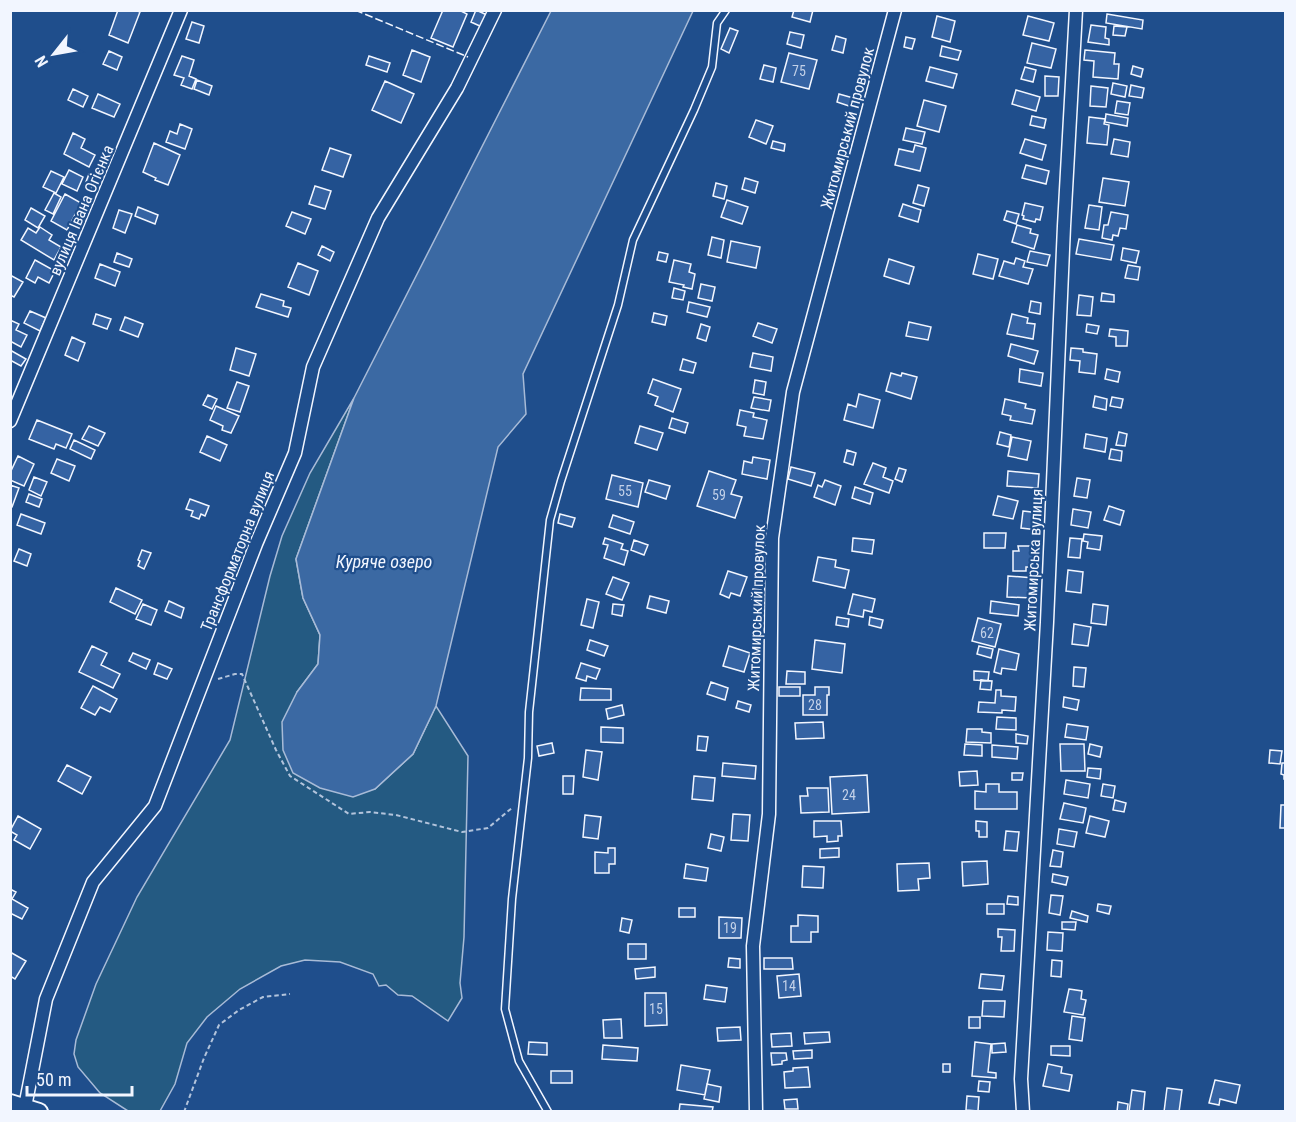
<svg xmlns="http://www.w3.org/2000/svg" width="1296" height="1122" font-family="'Roboto Condensed',sans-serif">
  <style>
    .green { fill: #245a82; stroke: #a8bbd7; stroke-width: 1.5 }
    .water { fill: #3b69a3; stroke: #a8bbd7; stroke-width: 1.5 }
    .building { fill: #3563a3; stroke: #f2f6ff; stroke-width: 1.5 }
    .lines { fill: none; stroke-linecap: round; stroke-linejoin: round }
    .service-casing { stroke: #f2f6ff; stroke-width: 9 }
    .minor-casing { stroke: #f2f6ff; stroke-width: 15 }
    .tertiary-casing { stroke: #f2f6ff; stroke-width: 20 }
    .path { stroke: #b3c4dc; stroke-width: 2; stroke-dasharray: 4.5 3; stroke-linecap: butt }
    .service { stroke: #1f4e8c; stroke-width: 6 }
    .minor { stroke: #1f4e8c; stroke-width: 12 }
    .tertiary { stroke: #1f4e8c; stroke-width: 16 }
    .fence { stroke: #f2f6ff; stroke-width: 1.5; stroke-dasharray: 8 3; stroke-linecap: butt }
    .labels { text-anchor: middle; stroke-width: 4.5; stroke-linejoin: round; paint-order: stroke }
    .number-label { font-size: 14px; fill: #c3d1e8 }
    .street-label { font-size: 16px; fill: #f2f6ff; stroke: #1f4e8c }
    .water-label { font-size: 18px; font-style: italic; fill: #f2f6ff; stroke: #1f4e8c }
  </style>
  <rect width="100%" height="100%" fill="#1f4e8c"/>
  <path class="green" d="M354 398 296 559 303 598 320 635 318 664 297 692 375 789 413 754 436 706 468 756 464 937 460 983 462 998 448 1021 412 996 398 995 386 985 379 986 373 974 340 962 305 960 281 966 240 989 207 1017 187 1043 175 1084 160 1111H128L100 1093 78 1067 74 1054 76 1040 96 984 137 897 230 740 270 576 282 536 310 473Z"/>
  <path class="water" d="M551 11H693L523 374 526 414 498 447 436 706 413 754 375 789 353 797 320 788 293 773 283 750 282 722 297 692 318 664 320 635 303 598 296 559 354 398Z"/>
  <path class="building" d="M118 10H135L140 12 128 43 109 35Z
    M443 10H459L467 14 453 47 431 38Z
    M476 10 487 15 482 27 471 22Z
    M794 10H813L810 22 792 17Z
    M1107 14 1143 20 1142 29 1106 23Z
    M937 16 955 21 950 42 932 37Z
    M1028 16 1054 23 1049 41 1023 35Z
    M192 22 204 26 199 43 186 39Z
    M1091 25 1106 27 1105 38 1109 39V45L1088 42Z
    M1114 26 1127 27 1125 36 1113 35Z
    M730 28 738 31 729 53 721 49Z
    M790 32 804 35 801 48 787 44Z
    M836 36 846 39 843 53 832 50Z
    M906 37 915 39 912 49 904 47Z
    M1032 43 1056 49 1051 68 1027 63Z
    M942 46 961 51 958 60 940 56Z
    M412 50 430 57 421 82 403 75Z
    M1085 50 1115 53 1114 64H1119L1118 79 1093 77 1094 61 1084 60Z
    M109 51 122 57 117 70 103 64Z
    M789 53 817 60 809 89 781 82Z
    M182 56 194 60 189 76 196 79 192 89 181 85 184 78 174 75Z
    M369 56 390 63 387 72 366 65Z
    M764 65 776 68 773 82 760 79Z
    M1133 66 1143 69 1141 77 1131 74Z
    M930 67 957 74 953 88 926 81Z
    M1025 67 1036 70 1033 82 1021 79Z
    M1045 76 1059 77 1058 96H1045Z
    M197 80 212 86 209 95 194 89Z
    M385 81 414 94 401 123 372 110Z
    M1113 83 1127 86 1125 97 1111 94Z
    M1131 85 1144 88 1142 98 1129 96Z
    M1091 86 1108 88 1106 107 1090 106Z
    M73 89 88 96 83 107 68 100Z
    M1016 90 1040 97 1036 111 1012 104Z
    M98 94 120 104 114 117 92 108Z
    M839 94 857 99 855 108 837 102Z
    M924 100 946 106 939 132 917 126Z
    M1117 101 1130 103 1128 115 1115 113Z
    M1106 114 1128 118 1127 126 1105 122Z
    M1032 116 1046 119 1044 128 1030 125Z
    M1089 117 1105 119 1104 124 1109 125 1107 145 1087 143Z
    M756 120 773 126 766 144 749 137Z
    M180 124 192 129 185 149 166 142 170 131 177 134Z
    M906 128 925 132 922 144 903 140Z
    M73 133 85 139 81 148 95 155 89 167 64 154Z
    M1025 139 1046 145 1042 160 1020 153Z
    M1114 139 1130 142 1128 157 1111 154Z
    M773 141 785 144 784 151 771 148Z
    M154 143 180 155 168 185 155 180 156 178 143 172Z
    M915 145 926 148 920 171 895 165 899 149 913 152Z
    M330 148 351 155 343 177 322 170Z
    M1026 165 1049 171 1046 184 1022 178Z
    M69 170 83 177 77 191 62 184Z
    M51 171 64 177 56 193 43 187Z
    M89 174 96 177 91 189 84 187Z
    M745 178 758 182 755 193 742 189Z
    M1103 178 1129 182 1125 206 1099 202Z
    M716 183 727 186 724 199 713 196Z
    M918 185 929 188 924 206 913 203Z
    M315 186 331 191 325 209 309 204Z
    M54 193 61 197 53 214 45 210Z
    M65 194 81 203 67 230 51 221Z
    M727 200 748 207 742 224 721 217Z
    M1025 203 1043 207 1040 220 1036 219 1035 222 1023 219 1024 216 1022 215Z
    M903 204 921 210 918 222 899 216Z
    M1089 205 1102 207 1099 230 1085 228Z
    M138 207 158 215 155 224 135 216Z
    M31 208 45 216 38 228 25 220Z
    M119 210 132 214 125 233 113 228Z
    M1007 211 1019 214 1016 224 1004 220Z
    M292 212 311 219 305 234 286 226Z
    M1111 212 1128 215 1126 229 1120 228 1118 236 1113 235 1112 240 1102 238 1104 225H1108Z
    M1017 225 1031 229 1030 233 1038 235 1034 249 1012 242Z
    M40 227 52 235 49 240 61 247 54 260 21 240 28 228 36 233Z
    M712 237 724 240 721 258 708 255Z
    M1079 239 1114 245 1111 260 1076 254Z
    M731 241 760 247 756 268 727 262Z
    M322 246 334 252 330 261 318 255Z
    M1123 248 1139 251 1136 263 1121 260Z
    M1030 251 1050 255 1047 266 1027 262Z
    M659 252 668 254 666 262 657 260Z
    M117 253 132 259 129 267 114 262Z
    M978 254 998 259 993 279 973 274Z
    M1016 258 1025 261 1023 267 1033 269 1028 284 999 276 1004 261 1014 264Z
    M889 259 914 267 909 284 884 276Z
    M35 260 55 271 49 283 38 277 35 283 26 278Z
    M674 260 691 264 689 272 695 274 692 289 683 287 684 285 669 282Z
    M298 263 318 271 309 295 288 287Z
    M100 264 120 272 115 286 95 278Z
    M1128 265 1140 267 1138 280 1125 278Z
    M10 275 23 282 14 297 10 295Z
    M701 284 715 287 712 301 698 298Z
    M674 288 685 291 683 300 672 298Z
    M1102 293 1114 295V302L1101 301Z
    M261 294 284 301 283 306 291 308 288 317 256 307Z
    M1079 295 1093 297 1091 316 1077 315Z
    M1031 301 1041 303 1040 314 1029 312Z
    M689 302 710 307 707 317 687 312Z
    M30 311 46 318 40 331 24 323Z
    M654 313 667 316 665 325 652 322Z
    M96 314 111 319 107 329 93 324Z
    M1012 314 1028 318 1027 323 1035 324 1033 339 1007 334Z
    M125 317 143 324 138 337 120 330Z
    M10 320 19 324 16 330 27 335 21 347 10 341Z
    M909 322 931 327 928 340 906 336Z
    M758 323 777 329 772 343 753 336Z
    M701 324 710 327 706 341 697 338Z
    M1087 324 1099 326 1097 334 1086 332Z
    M1110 329 1128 331 1127 346H1116V337L1109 336Z
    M72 337 85 343 78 361 65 355Z
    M1011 344 1038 351 1034 364 1008 356Z
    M236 348 256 354 249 376 230 370Z
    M1071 348 1083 349V352L1097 354 1095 374 1079 372 1080 361 1070 360Z
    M10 350 26 359 21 366 10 360Z
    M753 353 773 357 771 371 750 367Z
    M683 359 696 363 693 373 680 370Z
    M1020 369 1043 373 1041 386 1019 382Z
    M1107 369 1120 372 1118 382 1105 379Z
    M891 373 901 376 902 373 917 377 911 399 886 391Z
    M653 379 681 389 673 412 655 405 658 397 648 393Z
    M755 380 766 382 764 395 753 393Z
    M237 382 249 386 240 412 227 408Z
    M859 394 880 400 873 428 844 420 848 404 856 407Z
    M208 395 217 399 212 409 203 405Z
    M1095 396 1107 399 1106 410 1093 407Z
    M754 397 771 400 769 411 751 408Z
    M1112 397 1123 399 1121 408 1110 406Z
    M1005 399 1026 404 1025 408 1035 410 1032 424 1010 420 1011 416 1002 414Z
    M216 406 239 416 231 433 222 430 223 426 210 420Z
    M740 410 754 413 753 417 767 420 763 439 744 436 746 427 737 425Z
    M672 418 688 423 685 433 669 428Z
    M37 420 72 434 66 448 56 444 54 449 29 439Z
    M89 426 105 433 98 446 82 439Z
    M640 426 663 433 657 450 635 443Z
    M1000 432 1011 435 1009 447 997 444Z
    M1119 432 1127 434 1125 446 1116 445Z
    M1086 434 1107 438 1105 452 1084 448Z
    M207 436 227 445 220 461 200 452Z
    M1012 437 1031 441 1027 460 1008 456Z
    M74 440 95 450 91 459 70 449Z
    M1111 449 1122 451 1121 461 1109 459Z
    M847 450 856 453 853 465 844 462Z
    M18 456 34 464 24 486 10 480V473Z
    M753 457 770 460 767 479 742 474 744 461 752 463Z
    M57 459 75 466 69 481 51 473Z
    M873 463 886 468 883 477 893 481 889 493 864 484Z
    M791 467 815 473 811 486 788 479Z
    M899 468 906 470 902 482 895 479Z
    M709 471 736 480 731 494 742 497 735 518 697 506Z
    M1008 471 1039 474 1038 488 1007 486Z
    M612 475 643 483 638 507 606 499Z
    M34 477 47 482 41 496 29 490Z
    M1077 478 1090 480 1087 498 1074 496Z
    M649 480 670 486 666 499 645 492Z
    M825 480 841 486 835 505 814 497 818 485 822 487Z
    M10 485 19 488 12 507H10Z
    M855 487 873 493 870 504 852 498Z
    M29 494 42 499 39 507 26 502Z
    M998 496 1018 501 1013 519 993 515Z
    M190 499 209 506 205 516 201 514 199 519 191 516 193 511 186 509Z
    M1109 506 1124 511 1120 525 1104 520Z
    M1073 509 1091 512 1088 528 1071 525Z
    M1023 511 1040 513 1038 530 1021 528Z
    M21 514 45 523 41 534 17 525Z
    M560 514 575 518 572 527 558 523Z
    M613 515 634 522 630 534 609 527Z
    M984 533H1006L1005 548H984Z
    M1084 534 1102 536 1100 550 1087 548 1088 542 1083 541Z
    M605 538 623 544 621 549 628 551 624 565 604 558 608 545 603 544Z
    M853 538 874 540 872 554 852 551Z
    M1070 538 1082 539 1080 558 1068 557Z
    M634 540 648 545 644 555 631 550Z
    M1018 546H1034L1035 567H1026V571H1013V551H1019Z
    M19 549 31 554 27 566 14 561Z
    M142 550 151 553 144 569 138 566 140 561 138 560Z
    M818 557 836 560 835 567 849 570 845 588 813 581Z
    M1068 570 1083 572 1081 593 1066 591Z
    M728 571 747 577 740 596 731 593 729 598 720 594Z
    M1008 576 1034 578 1033 598 1007 597Z
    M613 577 629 583 622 600 606 594Z
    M116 588 142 600 135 614 110 602Z
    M753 589 761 590 760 600 752 599Z
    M853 594 875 599 872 612 864 610 863 617 848 614Z
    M650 596 669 601 666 613 647 608Z
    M587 599 599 602 593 628 581 625Z
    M169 601 184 608 181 618 165 611Z
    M991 601 1019 605 1018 616 990 613Z
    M143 604 157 610 151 625 136 619Z
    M613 604 624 605 622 616 612 614Z
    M1093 604 1108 606 1106 625 1091 623Z
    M837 617 849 619 848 627 836 625Z
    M870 617 883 620 881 628 869 625Z
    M978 618 1001 624 995 647 972 641Z
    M1074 624 1091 627 1088 646 1072 644Z
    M590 640 608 646 604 656 587 650Z
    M815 640 845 644 842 673 812 669Z
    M92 646 107 653 101 665 120 674 113 688 79 672Z
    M729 646 750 653 744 672 723 666Z
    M979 646 993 649 991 658 977 654Z
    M999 649 1019 654 1016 670 1002 668 1001 674 994 672Z
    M133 653 150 660 146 669 129 661Z
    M158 663 172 669 167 679 154 674Z
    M581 663 600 669 596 679 587 676 586 681 576 678Z
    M1074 667 1086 668 1084 687 1073 686Z
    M787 671 805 672V684H786Z
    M974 671 989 672 988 681 974 680Z
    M981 680 992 681 991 690 980 689Z
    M711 682 728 688 725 700 707 694Z
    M93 686 117 699 110 712 100 707 95 715 81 708Z
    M779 687H800V696H779Z
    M815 687H829V695H827V715H803V695H815Z
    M581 688 611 689V700H580Z
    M996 690H1001V696L1016 697 1015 711 1002 710V713L978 712 979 702 995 703Z
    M1064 697 1079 700 1077 710 1063 707Z
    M738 701 751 705 749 712 736 708Z
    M622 705 624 715 608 719 606 709Z
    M997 717 1016 718V730L996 729Z
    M823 722 824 738 796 739 795 723Z
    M1067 724 1088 727 1086 740 1065 737Z
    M601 727 623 728V743L601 742Z
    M967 729H982V732L991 733V743L966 742Z
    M1016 734 1028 736 1027 744 1016 743Z
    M698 736 708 737 706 751 697 750Z
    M552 743 554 753 539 756 537 746Z
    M965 744 982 745V756L964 755Z
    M1060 744H1084L1085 771H1061Z
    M1090 744 1102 747 1100 757 1088 754Z
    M992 745 1018 747 1017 759 992 757Z
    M586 750 602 752 598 780 583 777Z
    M1270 750 1282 751 1280 764 1269 763Z
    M723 763 756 766 755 779 722 776Z
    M1282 763H1286V779H1284V775L1281 774Z
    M67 765 91 777 82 794 58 781Z
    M1088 768 1101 769 1100 779 1087 777Z
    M977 771 978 785 960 786 959 772Z
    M1012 773H1023L1022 780H1012Z
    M867 775 869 812 832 814 830 777Z
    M563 776H574L573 794H563Z
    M694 776 715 778 713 801 692 799Z
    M1066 780 1090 784 1088 798 1064 794Z
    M986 784H999V792H1017V809H975V791L986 792Z
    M1103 784 1115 786 1113 798 1101 796Z
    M807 788H828L829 812 801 813 800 796H808Z
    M1115 800 1126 803 1124 812 1113 810Z
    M1064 803 1086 808 1083 823 1060 819Z
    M1281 805H1286V828H1280Z
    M733 814 750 815 748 841 731 840Z
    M585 815 601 817 598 839 583 837Z
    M18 816 41 829 30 849 14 840 17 835 10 831Z
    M1090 816 1109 821 1105 837 1086 833Z
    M814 821H841L842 836H838V841L827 842V836L814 837Z
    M976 821 987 822V837H979V831H976Z
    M1059 829 1077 832 1074 847 1057 844Z
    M1006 831 1019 832 1017 851 1004 850Z
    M711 834 724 837 721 851 708 848Z
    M608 848H615V864H609V873H595V852L608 853Z
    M839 848V857L820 858V849Z
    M1053 850 1063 852 1061 867 1050 866Z
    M987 861 988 884 963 886 962 862Z
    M929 863 930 878 918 879 919 890 898 891 897 864Z
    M686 864 708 868 706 881 684 878Z
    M803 866 824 867 823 888 802 887Z
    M1053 874 1068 877 1066 885 1052 882Z
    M10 889 16 892 12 899 28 908 22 919 10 913Z
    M1051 895 1063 896 1060 915 1049 913Z
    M1008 896 1018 897V905L1007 904Z
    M987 904H1004V914H987Z
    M1098 904 1111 906 1109 914 1097 911Z
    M679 908H695V917H679Z
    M1072 911 1088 916 1087 922 1070 918Z
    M798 915 818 916V932H811V942H791V926H798Z
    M719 917 742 918 741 938H719Z
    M622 918 632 920 629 933 620 931Z
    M1062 922H1076L1075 930 1062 929Z
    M998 929 1015 930 1014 951H1001L1002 937H998Z
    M1048 932 1063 933 1062 951 1047 950Z
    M628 944H646V959H628Z
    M10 952 26 961 15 979 10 976Z
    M729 958 740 959V968L728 967Z
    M764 958H792L793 969H764Z
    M1052 960 1062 961 1061 977 1051 976Z
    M655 967V977L636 979 635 969Z
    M799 974 801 996 779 998 777 976Z
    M981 974 1004 976 1002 990 979 988Z
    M706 985 727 988 725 1002 704 999Z
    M1069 989 1082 991 1081 999 1086 1000 1083 1015 1064 1012Z
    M645 993H666L667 1025 645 1026Z
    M983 1001H1005L1004 1017 982 1016Z
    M1072 1016 1085 1018 1082 1041 1069 1039Z
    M969 1017H980V1028H969Z
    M621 1019 622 1038H604L603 1020Z
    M740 1027 741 1040 718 1041 717 1028Z
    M829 1032 830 1042 805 1044 804 1033Z
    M791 1033 792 1046 772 1047 771 1034Z
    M529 1042 547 1043V1055L528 1054Z
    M975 1042 991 1044 988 1072 996 1073V1078L972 1076Z
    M1005 1043 1006 1052 992 1053V1044Z
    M603 1045 638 1048 637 1061 602 1059Z
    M1051 1046H1070V1056L1051 1055Z
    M812 1050V1058L794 1059 793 1051Z
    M771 1053H786L787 1060 782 1061V1064L772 1065Z
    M943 1064H950V1072H943Z
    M1048 1064 1062 1067 1061 1073 1072 1075 1069 1091 1043 1086Z
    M681 1065 710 1070 705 1095 677 1090Z
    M808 1067 810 1087 785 1088 784 1072 793 1071V1068Z
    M551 1071H572V1083H551Z
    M1215 1080 1240 1085 1236 1103 1220 1099 1219 1105 1209 1103Z
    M979 1081 990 1082 989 1092 978 1091Z
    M707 1084 721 1087 719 1102 704 1099Z
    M1167 1088 1182 1090 1179 1112H1164Z
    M1132 1090 1145 1092 1143 1112H1129Z
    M967 1096 979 1097 978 1111 966 1110Z
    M797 1099 798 1109H785L784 1100Z
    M1118 1102 1128 1104 1127 1112H1117Z
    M680 1104 713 1107 712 1112H679Z"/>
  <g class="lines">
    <defs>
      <path id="service" d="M548 1112 519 1061 505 1009 512 899 528 758 529 712 550 520 561 481 618 305 633 240 694 110 712 67 717 23 726 10"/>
      <path id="minor" d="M10 421 181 10
        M25 1107 46 999 93 882 155 806 256 544 295 453 313 367 378 218 457 88 495 10
        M756 1112 753 946 769 814 772 538 793 392 895 10
        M1023 1112 1021 1079 1047 622 1064 226 1076 10"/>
      <path id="tertiary" d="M10 1103 39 1112"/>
    </defs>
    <use href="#service" class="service-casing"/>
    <use href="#minor" class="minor-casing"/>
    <use href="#tertiary" class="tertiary-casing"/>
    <path class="path" d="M218 679 235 674H242L276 750 290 776 349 814 370 812 396 815 462 832 488 828 513 807
      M184 1112 204 1058 219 1025 239 1010 263 997 290 994"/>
    <use href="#service" class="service"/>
    <use href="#minor" class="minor"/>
    <use href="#tertiary" class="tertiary"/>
    <path class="fence" d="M355 10 468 57"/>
  </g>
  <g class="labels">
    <g class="number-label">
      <text x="799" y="76">75</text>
      <text x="625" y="496">55</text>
      <text x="719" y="500">59</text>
      <text x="987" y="638">62</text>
      <text x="815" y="710">28</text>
      <text x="849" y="800">24</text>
      <text x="730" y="933">19</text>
      <text x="789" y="991">14</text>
      <text x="656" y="1014">15</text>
    </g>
    <g class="street-label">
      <text transform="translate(847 128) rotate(-75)" y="6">Житомирський провулок</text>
      <text transform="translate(81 210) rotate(-67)" y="6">вулиця Івана Огієнка</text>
      <text transform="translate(237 551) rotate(-68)" y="6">Трансформаторна вулиця</text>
      <text transform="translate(1033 560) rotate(-87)" y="6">Житомирська вулиця</text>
      <text transform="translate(756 608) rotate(-88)" y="6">Житомирський провулок</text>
    </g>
    <g class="water-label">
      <text x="384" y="568">Куряче озеро</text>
    </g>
  </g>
  <rect width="1296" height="1122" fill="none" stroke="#f2f6ff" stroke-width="24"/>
  <g transform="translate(54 54) rotate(239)" stroke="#1f4e8c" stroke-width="4.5" paint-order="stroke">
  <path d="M0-4.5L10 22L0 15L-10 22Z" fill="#f2f6ff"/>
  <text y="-9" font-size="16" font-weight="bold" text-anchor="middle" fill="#f2f6ff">N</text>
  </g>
  <path d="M27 1086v9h105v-9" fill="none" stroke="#f2f6ff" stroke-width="3"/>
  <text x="36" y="1086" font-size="18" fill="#f2f6ff" stroke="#1f4e8c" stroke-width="4.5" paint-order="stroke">50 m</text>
</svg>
